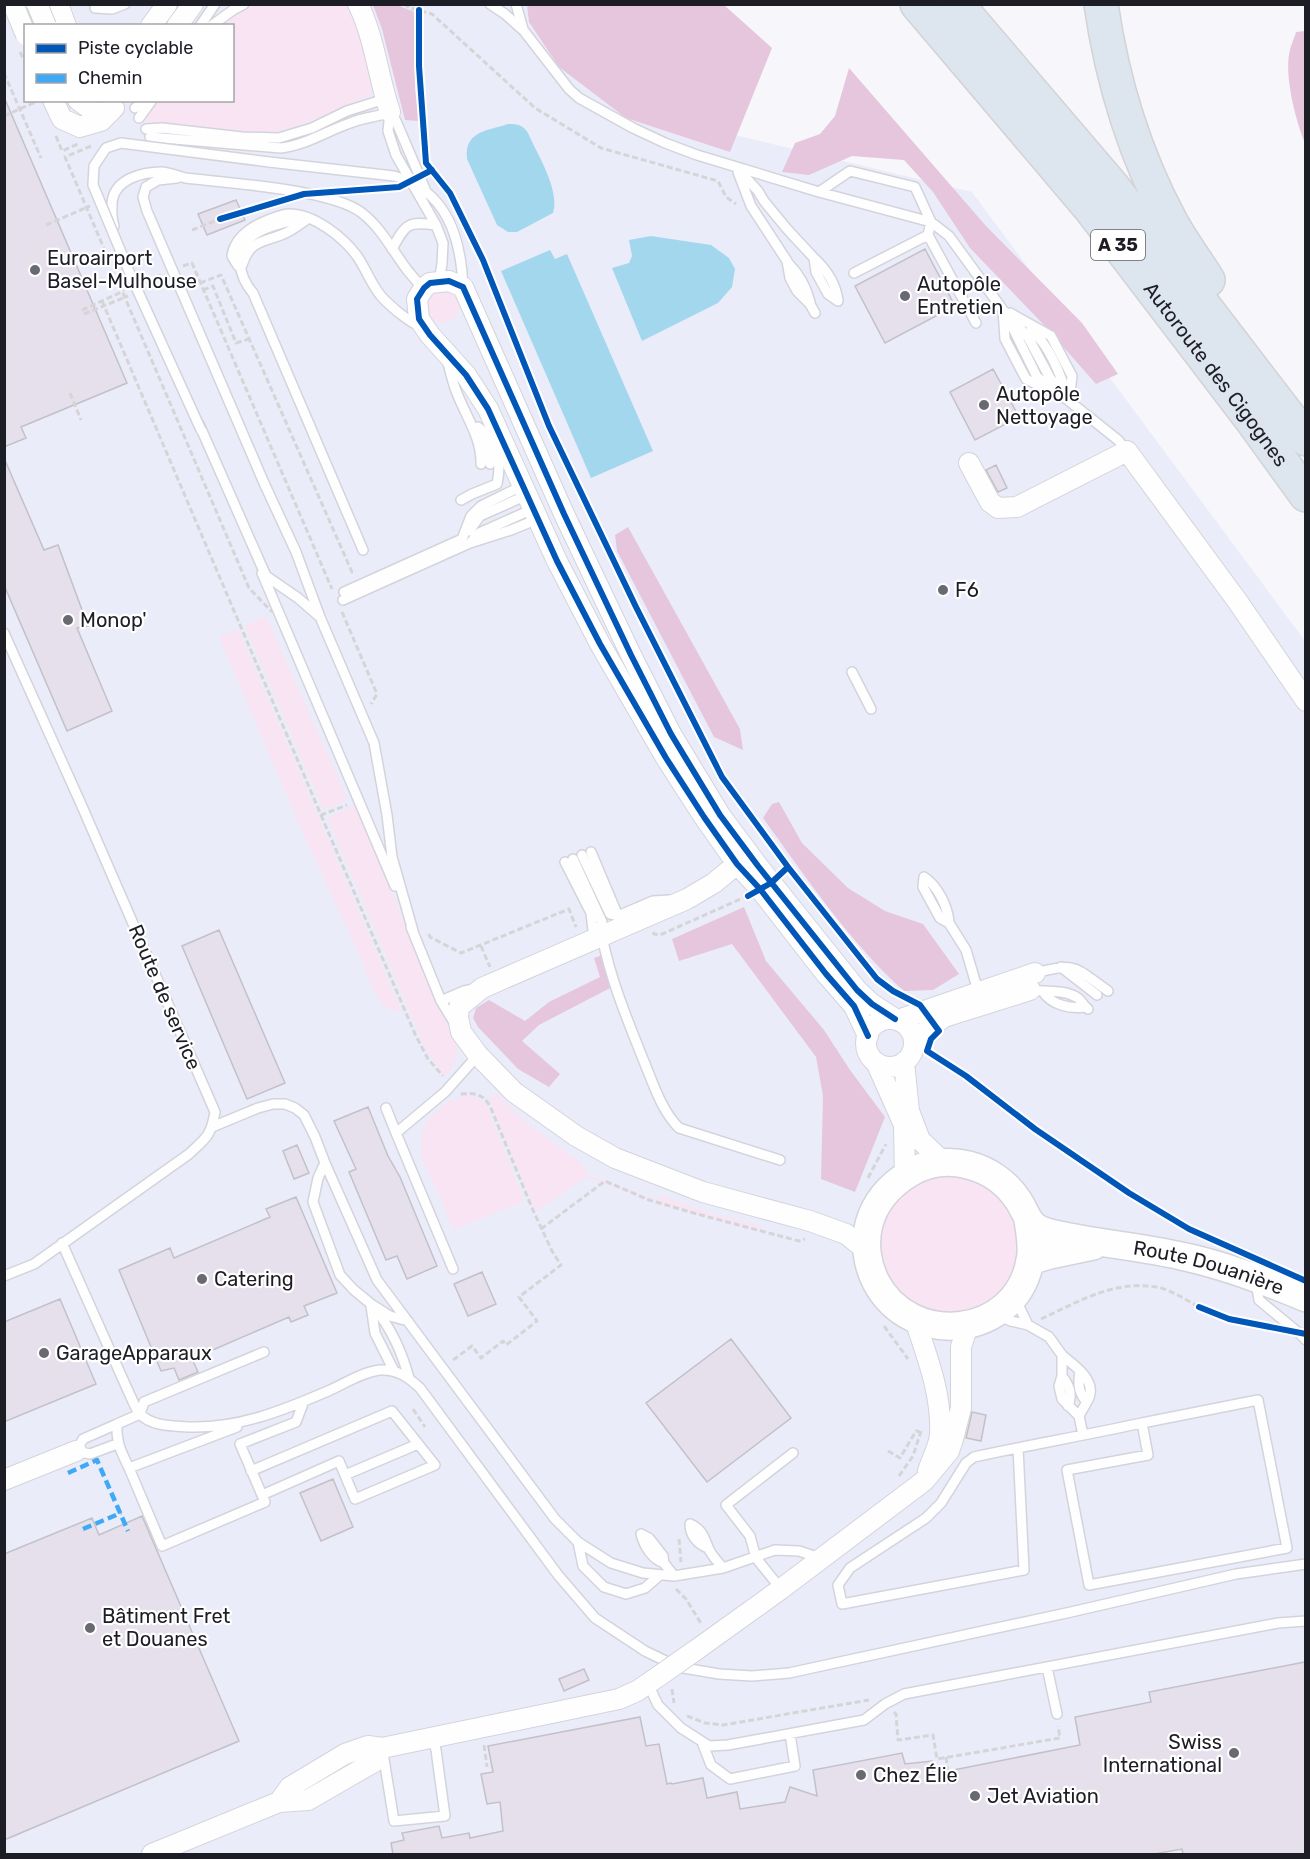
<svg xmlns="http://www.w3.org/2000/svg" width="1310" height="1859" font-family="Rubik,sans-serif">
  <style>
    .built { fill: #ebecf9; fill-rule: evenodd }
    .green { fill: #f8e4f3 }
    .forest { fill: #e6c6dd }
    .water { fill: #a3d7ee }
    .building { fill: #e5e0eb; stroke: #c3c1c7; stroke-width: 1.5 }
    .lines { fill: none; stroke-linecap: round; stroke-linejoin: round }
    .lane-casing { stroke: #d3d4db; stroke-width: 12 }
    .street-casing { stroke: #d3d4db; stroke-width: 22 }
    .secondary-casing { stroke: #d3d4db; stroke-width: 30 }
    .highway-casing { stroke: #d3d3d6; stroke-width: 36 }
    .path { stroke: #d5d5d8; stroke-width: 3; stroke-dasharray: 6 3; stroke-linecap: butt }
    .lane { stroke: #fefefe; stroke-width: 9 }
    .street { stroke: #fefefe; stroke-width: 20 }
    .secondary { stroke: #fefefe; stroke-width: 27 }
    .highway { stroke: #dde5ef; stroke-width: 33 }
    .lane-bridge-casing { stroke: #d3d4db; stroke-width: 12; stroke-linecap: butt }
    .street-bridge-casing { stroke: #d3d4db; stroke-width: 22; stroke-linecap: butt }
    .path-bridge { stroke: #d5d5d8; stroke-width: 3; stroke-dasharray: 6 3; stroke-linecap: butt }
    .lane-bridge { stroke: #fefefe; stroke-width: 9 }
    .street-bridge { stroke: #fefefe; stroke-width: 20 }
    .quiet { stroke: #3fa9f5; stroke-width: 4.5; stroke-dasharray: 9 4.5; stroke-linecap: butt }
    .cycleway-casing { stroke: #fff; stroke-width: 10 }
    .cycleway { stroke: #0057b8; stroke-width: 6 }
    .poi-dot { fill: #696971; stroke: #fff; stroke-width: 2 }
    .labels { text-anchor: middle; stroke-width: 4.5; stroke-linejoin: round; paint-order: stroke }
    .shield { fill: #fff; stroke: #616167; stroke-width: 1.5 }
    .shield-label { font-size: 18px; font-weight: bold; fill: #1d1d26 }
    .poi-label { font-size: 20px; fill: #1d1d26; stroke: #fff; text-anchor: start }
    .street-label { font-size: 20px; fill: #1d1d26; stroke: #fff }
  </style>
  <rect width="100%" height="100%" fill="#f6f6fb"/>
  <path class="built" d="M5 5H531L623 108 972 192 1305 641V1854H5ZM26 26H232V100H26Z"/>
  <path class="green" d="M254 5H346L354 20 375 85 370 95 354 102 300 125 273 133H242L146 121 145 116 158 101 232 100V26L217 25Z
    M427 307a16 16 0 1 1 32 0a16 16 0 1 1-32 0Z
    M266 616 346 796 345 802 328 808 322 807 245 626Z
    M238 629 401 1010 394 1012 383 1006 372 988 359 954 301 829 219 637Z
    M352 806H358L437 1005 455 1040 457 1052 455 1063 445 1077 426 1050 329 822V817Z
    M496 1092 525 1122 582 1163 588 1175 658 1200 660 1195 709 1213 762 1226 761 1229 687 1212 586 1177 536 1212 489 1100Z
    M466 1095 480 1098 486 1104 524 1201 454 1230 421 1156V1136L428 1119 451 1099 454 1101Z
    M880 1244a69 69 0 1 1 138 0a69 69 0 1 1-138 0Z"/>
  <path class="forest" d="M373 5H397L417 13 415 89 419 121 405 120 382 29Z
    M527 5H724L772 48 730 152 626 118 559 67 529 22Z
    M1305 31H1306L1305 143C1296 122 1285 78 1289 55 1290 47 1294 39 1296 32Z
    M849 68 986 226 1082 323 1118 374 1096 384 1042 323 970 248 933 192 904 160 852 156 809 175 782 172 795 143 820 134 835 116Z
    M628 527 740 729 743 750 714 737 617 551 615 535Z
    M779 802 802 843 848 888 885 911 923 924 959 974 933 990 904 991C849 942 806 877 763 818L772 804Z
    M744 907 766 961 824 1030 850 1070 885 1117 855 1192 821 1179 823 1096 816 1057 732 944 679 961 672 939Z
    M603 955 612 987 539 1025 522 1041 560 1074 549 1087 518 1069 478 1027 473 1018 476 1008 489 1000 525 1021 549 1002 600 977 594 958Z"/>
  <path class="water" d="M508 124C518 124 523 125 528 133 538 156 560 189 553 213L517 232H508L497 225 467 159C464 131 487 131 508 124Z
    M651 236 711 245 729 258 735 269 732 287 718 303 642 341 612 268 629 263 632 256 629 240Z
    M550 250 555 259 567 254 653 451 591 478 501 271Z"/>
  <path class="building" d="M4 97 127 383 21 427 26 438 4 447Z
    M236 200 245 220 207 235 198 214Z
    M925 249 955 306 885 343 855 286Z
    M993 369 1019 417 975 440 950 392Z
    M4 458 44 550 58 545 88 626 77 628 112 711 67 731 4 585Z
    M996 465 1007 488 998 492 986 470Z
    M219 930 285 1083 247 1099 182 946Z
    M368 1107 388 1156 400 1177 437 1266 407 1279 397 1256 386 1260 349 1172 356 1169 334 1121Z
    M297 1145 309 1173 294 1179 283 1151Z
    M296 1197 337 1293 304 1306 308 1315 291 1322 289 1317 192 1359 198 1372 179 1380 174 1368 161 1371 119 1270 170 1248 174 1258 270 1217 266 1209Z
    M482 1272 496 1304 468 1316 454 1284Z
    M60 1299 96 1384 4 1422V1322Z
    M731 1339 791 1418 707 1482 646 1403Z
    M972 1412 986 1415 981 1441 966 1438Z
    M333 1479 353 1527 321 1541 300 1493Z
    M142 1516 239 1741 4 1840V1554L92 1518 99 1535Z
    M1305 1662V1854H1183L1182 1849 1154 1854H393L391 1843 404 1840 402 1833 439 1826 442 1838 469 1833 470 1838 503 1831 500 1802 487 1804 481 1774 493 1772 488 1746 640 1717 646 1746 659 1744 667 1784 671 1783 672 1784 703 1778 707 1798 737 1792 740 1809 785 1802 790 1787 817 1796 813 1770 902 1753 905 1764 932 1761 933 1774 1080 1745 1075 1717 1151 1702 1149 1692Z
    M584 1669 589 1680 564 1691 559 1679Z"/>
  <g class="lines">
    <defs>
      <path id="lane" d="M490 4 505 14 524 31 569 89 579 98 633 128 665 143 697 155 819 192 931 222 949 236 1003 310 1028 337 1050 378 1069 401 1118 440 1127 451
        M516 4 523 29
        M95 8 112 9 125 4
        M200 26 215 4
        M211 26 233 10 244 4
        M135 108 144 100
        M390 112 388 131 396 155 436 225 443 243 442 264 439 281
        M390 112 396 121 425 189
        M139 118 152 100
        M146 129 162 128 242 137 279 138 312 128 347 111 385 99
        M150 137 281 148C307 145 328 130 353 122 365 117 378 117 390 112
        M269 162 394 176C447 190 461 238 463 287
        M736 167 758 191 764 201 787 229 814 258 816 272 828 294 838 301
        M738 172 751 206 787 261 790 278 797 291 810 304 815 313
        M177 178 158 180 146 187 143 197 147 211 264 483 296 552 320 617 374 743 387 815 392 857 413 931
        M819 192 850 171 915 187 931 222 928 235 854 273
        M307 218C283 222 236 230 240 263 241 275 246 285 253 293L363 550
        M114 226C111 218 112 212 112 203 114 179 142 172 162 172 170 173 178 176 185 178 227 183 331 189 362 213 388 233 399 267 424 288
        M928 235 976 323
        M392 249C406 224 407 221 436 225
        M814 258C827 270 836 284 838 301
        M788 263C800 275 806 286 810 302
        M242 265C250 241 260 243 281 235 290 232 298 226 306 220
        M238 266 232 256C234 240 248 229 261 223 270 219 279 215 288 214 313 213 343 237 357 256 366 269 371 284 381 296 386 302 392 307 398 312 406 318 412 324 421 326
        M1003 310 1005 339 1026 379 1064 398
        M1010 313 1051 336 1072 376 1069 401
        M1008 318 1037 377 1048 385
        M1031 330C1048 343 1061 375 1067 396
        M447 360C450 370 452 379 455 388 464 414 482 437 481 464
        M199 424 266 576 298 598 320 617
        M482 435 488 449 490 464
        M461 500 472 494 497 484C502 462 497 440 478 427
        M469 531 480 516 527 495
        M470 543 511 530 538 519
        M262 573 395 886
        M344 592 462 539 471 516 481 506 522 486
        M343 600 470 543 479 533 533 509
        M4 633 81 804 215 1112C211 1136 206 1138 189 1154L34 1264 4 1276
        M852 672 871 709
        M591 852 618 916 653 901 670 900
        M582 855 610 914 618 916
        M573 859 602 922 597 937
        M565 862 591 913 594 939
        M949 923C948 907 938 886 924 877L923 887 940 918 949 923 966 950 976 984V993
        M411 927 441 1001 455 1024
        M602 936C610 978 627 1019 643 1059 653 1083 661 1110 679 1128L780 1160
        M1061 967 1097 995
        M1035 973C1077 962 1074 967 1108 991
        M1030 990C1045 992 1064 989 1078 998 1082 1001 1083 1006 1088 1009
        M1043 992C1052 1005 1070 1009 1084 1007
        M441 1001 464 991 474 989
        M386 1108 396 1133
        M212 1127 258 1108 273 1104H285L295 1108 304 1115 315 1137 325 1163 377 1280 555 1519 578 1542 611 1563 643 1573 674 1576 723 1568 775 1550 799 1551 820 1558
        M325 1163 318 1178 313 1202 340 1275 354 1290 371 1304 390 1316 408 1321
        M62 1243 129 1393C132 1399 135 1407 139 1413 151 1427 175 1426 191 1427 240 1428 284 1410 328 1391 344 1384 362 1372 380 1370 397 1369 408 1377 420 1388L558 1575 595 1618 645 1651 678 1667 719 1674 752 1676 789 1673 1071 1612 1236 1574 1306 1564
        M453 1269 396 1133 445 1092 478 1055
        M1256 1282 1259 1300 1300 1334 1306 1340
        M371 1306 375 1333 394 1371
        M376 1310C393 1331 402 1352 409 1378
        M999 1316 1011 1321 1028 1325 1016 1300
        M1028 1325 1049 1337 1062 1355
        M1080 1371C1078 1383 1078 1392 1086 1401
        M1062 1376C1069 1385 1073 1394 1068 1406
        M1079 1416C1082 1409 1089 1401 1090 1394 1093 1377 1073 1365 1062 1355V1376L1059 1386 1062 1399 1079 1416 1083 1435
        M117 1424 83 1439 76 1451 90 1454 117 1444
        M237 1427 129 1468C121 1451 116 1443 117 1424L140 1414 144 1402 264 1352
        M1018 1448 1024 1570 842 1604 838 1585 850 1568 926 1518 941 1503 966 1463 974 1457C1030 1445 1086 1435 1142 1423L1148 1455 1067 1470 1089 1585 1287 1548 1258 1400 1142 1423
        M129 1468 162 1546 265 1502 240 1444 296 1422 304 1401
        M251 1471 392 1411 435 1465 355 1499 339 1461 262 1495
        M345 1475 418 1444
        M690 1524C701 1528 704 1537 708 1547 710 1554 718 1562 723 1568
        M690 1524C690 1535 697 1544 708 1548
        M641 1534 649 1538 663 1556 664 1563 674 1576
        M641 1534C644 1546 652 1559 664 1563
        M578 1542 583 1566 604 1587 626 1594 645 1588 660 1575
        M781 1589 756 1558 750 1536 726 1505 793 1453
        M1047 1667 1057 1714
        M648 1684 658 1705 681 1728 709 1746 728 1745 864 1720 885 1704 904 1694 1278 1623 1306 1621
        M702 1742 711 1765 730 1779 795 1766 790 1734
        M383 1753 394 1821 445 1816 436 1750 432 1736"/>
      <path id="street" d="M58 4 66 26
        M358 4C375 39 378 77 390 112
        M151 26 167 4
        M177 26 193 4
        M53 100 62 119 80 127 101 121 113 109
        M78 100 97 114 114 108
        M969 463 990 502 998 508 1017 507 1127 451 1238 602 1306 701
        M737 864 714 883 687 899 482 988 459 1007 458 1017 461 1032 478 1055 514 1092 576 1136 615 1158 703 1192 810 1221 846 1234 866 1250
        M866 1043a24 24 0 1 1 48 0a24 24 0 1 1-48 0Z
        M898 1020 1035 973
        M868 1036 854 1006 826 974 760 889 737 864 704 817 666 758 600 644 557 561 488 409 466 375 430 335 419 319 417 299 424 288 430 283 449 281 463 287 564 514 631 655 671 734 720 815 758 866 857 990 872 1004 895 1019
        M914 1043 928 1029 944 1017 1030 990
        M876 1062 904 1125 905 1176
        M904 1062 909 1111 920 1140 943 1162
        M915 1320C927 1357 942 1394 940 1435 939 1446 932 1459 928 1471
        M4 1480 76 1451
        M696 1650 781 1589 924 1481 949 1451 953 1439 961 1408V1347L968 1325
        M382 1748 374 1762 308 1800 279 1802 290 1787 345 1754 368 1746 382 1748 619 1699 637 1691 659 1676
        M152 1854 279 1802"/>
      <g id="secondary">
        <path id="s1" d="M1028 1220C1030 1234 1033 1247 1030 1261 1016 1338 911 1349 876 1282 867 1265 864 1243 869 1224 875 1202 890 1185 910 1173 946 1151 995 1165 1018 1200 1027 1213 1028 1228 1047 1232 1091 1243 1137 1246 1181 1256 1224 1265 1265 1281 1306 1298"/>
        <path d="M1030 1261 1050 1255 1093 1246"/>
      </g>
      <g id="highway">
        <path id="s2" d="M917 4 1090 208 1251 419 1306 495"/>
        <path d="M957 4 1113 187 1306 439"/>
        <path d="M1101 4C1112 80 1135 155 1171 222 1182 242 1196 261 1208 280"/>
      </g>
    </defs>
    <use href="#lane" class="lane-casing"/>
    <use href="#street" class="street-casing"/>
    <use href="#secondary" class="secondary-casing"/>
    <use href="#highway" class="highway-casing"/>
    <path class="path" d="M404 4 410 8 432 14 535 108 601 148 718 181 726 197 736 204
      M20 52 26 64
      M4 73 41 158
      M56 136 62 151 78 144
      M46 225 90 206
      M192 230 220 219
      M183 266 192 263 332 589
      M147 281 163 274
      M200 283 221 275 352 572 356 571
      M203 290 213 286 236 343 249 339
      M102 301 321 815 347 805
      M82 310 124 291
      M84 314 128 296
      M70 393 81 420
      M342 612 377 694 371 704
      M321 815 415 1034 428 1059 443 1076
      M653 932 654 934 660 935 745 897
      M429 934 430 937 461 953 569 909 576 927
      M481 946 490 967
      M868 1178 886 1144
      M541 1229 605 1181 649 1200 697 1214 799 1241 805 1239
      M1041 1319C1078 1302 1113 1280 1156 1287 1170 1289 1186 1300 1199 1307
      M884 1326 908 1359
      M453 1360 472 1346 481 1358 503 1341 506 1345 537 1321 519 1297 561 1265 552 1251 532 1208 490 1106C482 1093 475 1093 460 1094
      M413 1409 425 1427
      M888 1451 900 1458 916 1431 920 1432
      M899 1476 913 1456 921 1431
      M679 1539 681 1562
      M676 1589 686 1599 702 1625
      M672 1689 674 1703
      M894 1712 896 1714 898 1740 933 1735 937 1759 1060 1738 1058 1726
      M687 1716 705 1723 723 1725 869 1700
      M484 1745 487 1767
      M946 1757 948 1771"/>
    <use href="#lane" class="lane"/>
    <use href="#street" class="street"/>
    <use href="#secondary" class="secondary"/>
    <use href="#highway" class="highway"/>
    <defs>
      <path id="lane-bridge" d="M201 430 131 276 93 185 94 166 106 148 121 143 269 162"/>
      <path id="street-bridge" d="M13 4 26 35
        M37 4 46 26
        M659 1676 696 1650"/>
    </defs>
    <use href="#lane-bridge" class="lane-bridge-casing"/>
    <use href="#street-bridge" class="street-bridge-casing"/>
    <path class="path-bridge" d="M4 116 40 100
      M91 146 65 157 111 265
      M123 293 249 588 272 612"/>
    <use href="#lane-bridge" class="lane-bridge"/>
    <use href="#street-bridge" class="street-bridge"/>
    <path class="quiet" d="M68 1473 97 1460 128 1531
      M83 1529 121 1513"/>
    <defs>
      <path id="cycleway" d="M419 10V66L426 163 450 193 483 260 549 426 636 607 722 777 788 867
        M220 219 304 194 399 187 432 170
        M748 896 771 883 788 867 877 979 893 991 920 1005 939 1031 931 1039 927 1051 966 1076 1035 1129 1129 1193 1189 1229 1306 1281
        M868 1036 854 1006 826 974 760 889 737 864 704 817 666 758 600 644 557 561 488 409 466 375 430 335 419 319 417 299 424 288 430 283 449 281 463 287 564 514 631 655 671 734 720 815 758 866 857 990 872 1004 895 1019
        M1199 1307 1229 1319 1306 1334"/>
    </defs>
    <use href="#cycleway" class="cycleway-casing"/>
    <use href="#cycleway" class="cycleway"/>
  </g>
  <g class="poi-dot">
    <circle cx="35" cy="270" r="6"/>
    <circle cx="905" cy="296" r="6"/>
    <circle cx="984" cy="405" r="6"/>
    <circle cx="943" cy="590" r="6"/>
    <circle cx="68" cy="620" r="6"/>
    <circle cx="202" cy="1279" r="6"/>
    <circle cx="44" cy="1353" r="6"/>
    <circle cx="90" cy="1628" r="6"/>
    <circle cx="1234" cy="1753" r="6"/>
    <circle cx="861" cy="1775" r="6"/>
    <circle cx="975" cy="1796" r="6"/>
  </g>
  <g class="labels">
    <rect class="shield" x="1091" y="230" width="54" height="30" rx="4.5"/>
    <g class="shield-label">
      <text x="1118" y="251">A 35</text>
    </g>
    <g class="poi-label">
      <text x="47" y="265">Euroairport<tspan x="47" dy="23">Basel-Mulhouse</tspan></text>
      <text x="917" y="291">Autopôle<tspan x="917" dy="23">Entretien</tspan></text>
      <text x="996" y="401">Autopôle<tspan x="996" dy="23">Nettoyage</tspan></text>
      <text x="955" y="597">F6</text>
      <text x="80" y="627">Monop'</text>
      <text x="214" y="1286">Catering</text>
      <text x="56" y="1360">GarageApparaux</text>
      <text x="102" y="1623">Bâtiment Fret<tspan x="102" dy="23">et Douanes</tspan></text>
      <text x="1222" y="1749" text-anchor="end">Swiss<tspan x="1222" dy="23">International</tspan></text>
      <text x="873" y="1782">Chez Élie</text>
      <text x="987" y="1803">Jet Aviation</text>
    </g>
    <g class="street-label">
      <text dy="7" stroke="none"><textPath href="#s2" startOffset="476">Autoroute des Cigognes</textPath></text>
      <text transform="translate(165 997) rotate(67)" y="7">Route de service</text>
      <text dy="7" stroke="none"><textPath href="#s1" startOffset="704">Route Douanière</textPath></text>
    </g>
  </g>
  <rect width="1310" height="1859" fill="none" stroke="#1d1d26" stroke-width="12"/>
  <rect x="24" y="24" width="210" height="78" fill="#ffffff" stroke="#a5a5a8" stroke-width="1.5"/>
  <rect x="36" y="44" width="30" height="9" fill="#0057b8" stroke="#a5a5a8" stroke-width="1.5"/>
  <text x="78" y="54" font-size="18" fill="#1d1d26">Piste cyclable</text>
  <rect x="36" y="74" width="30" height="9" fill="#3fa9f5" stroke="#a5a5a8" stroke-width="1.5"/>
  <text x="78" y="84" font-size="18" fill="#1d1d26">Chemin</text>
</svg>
